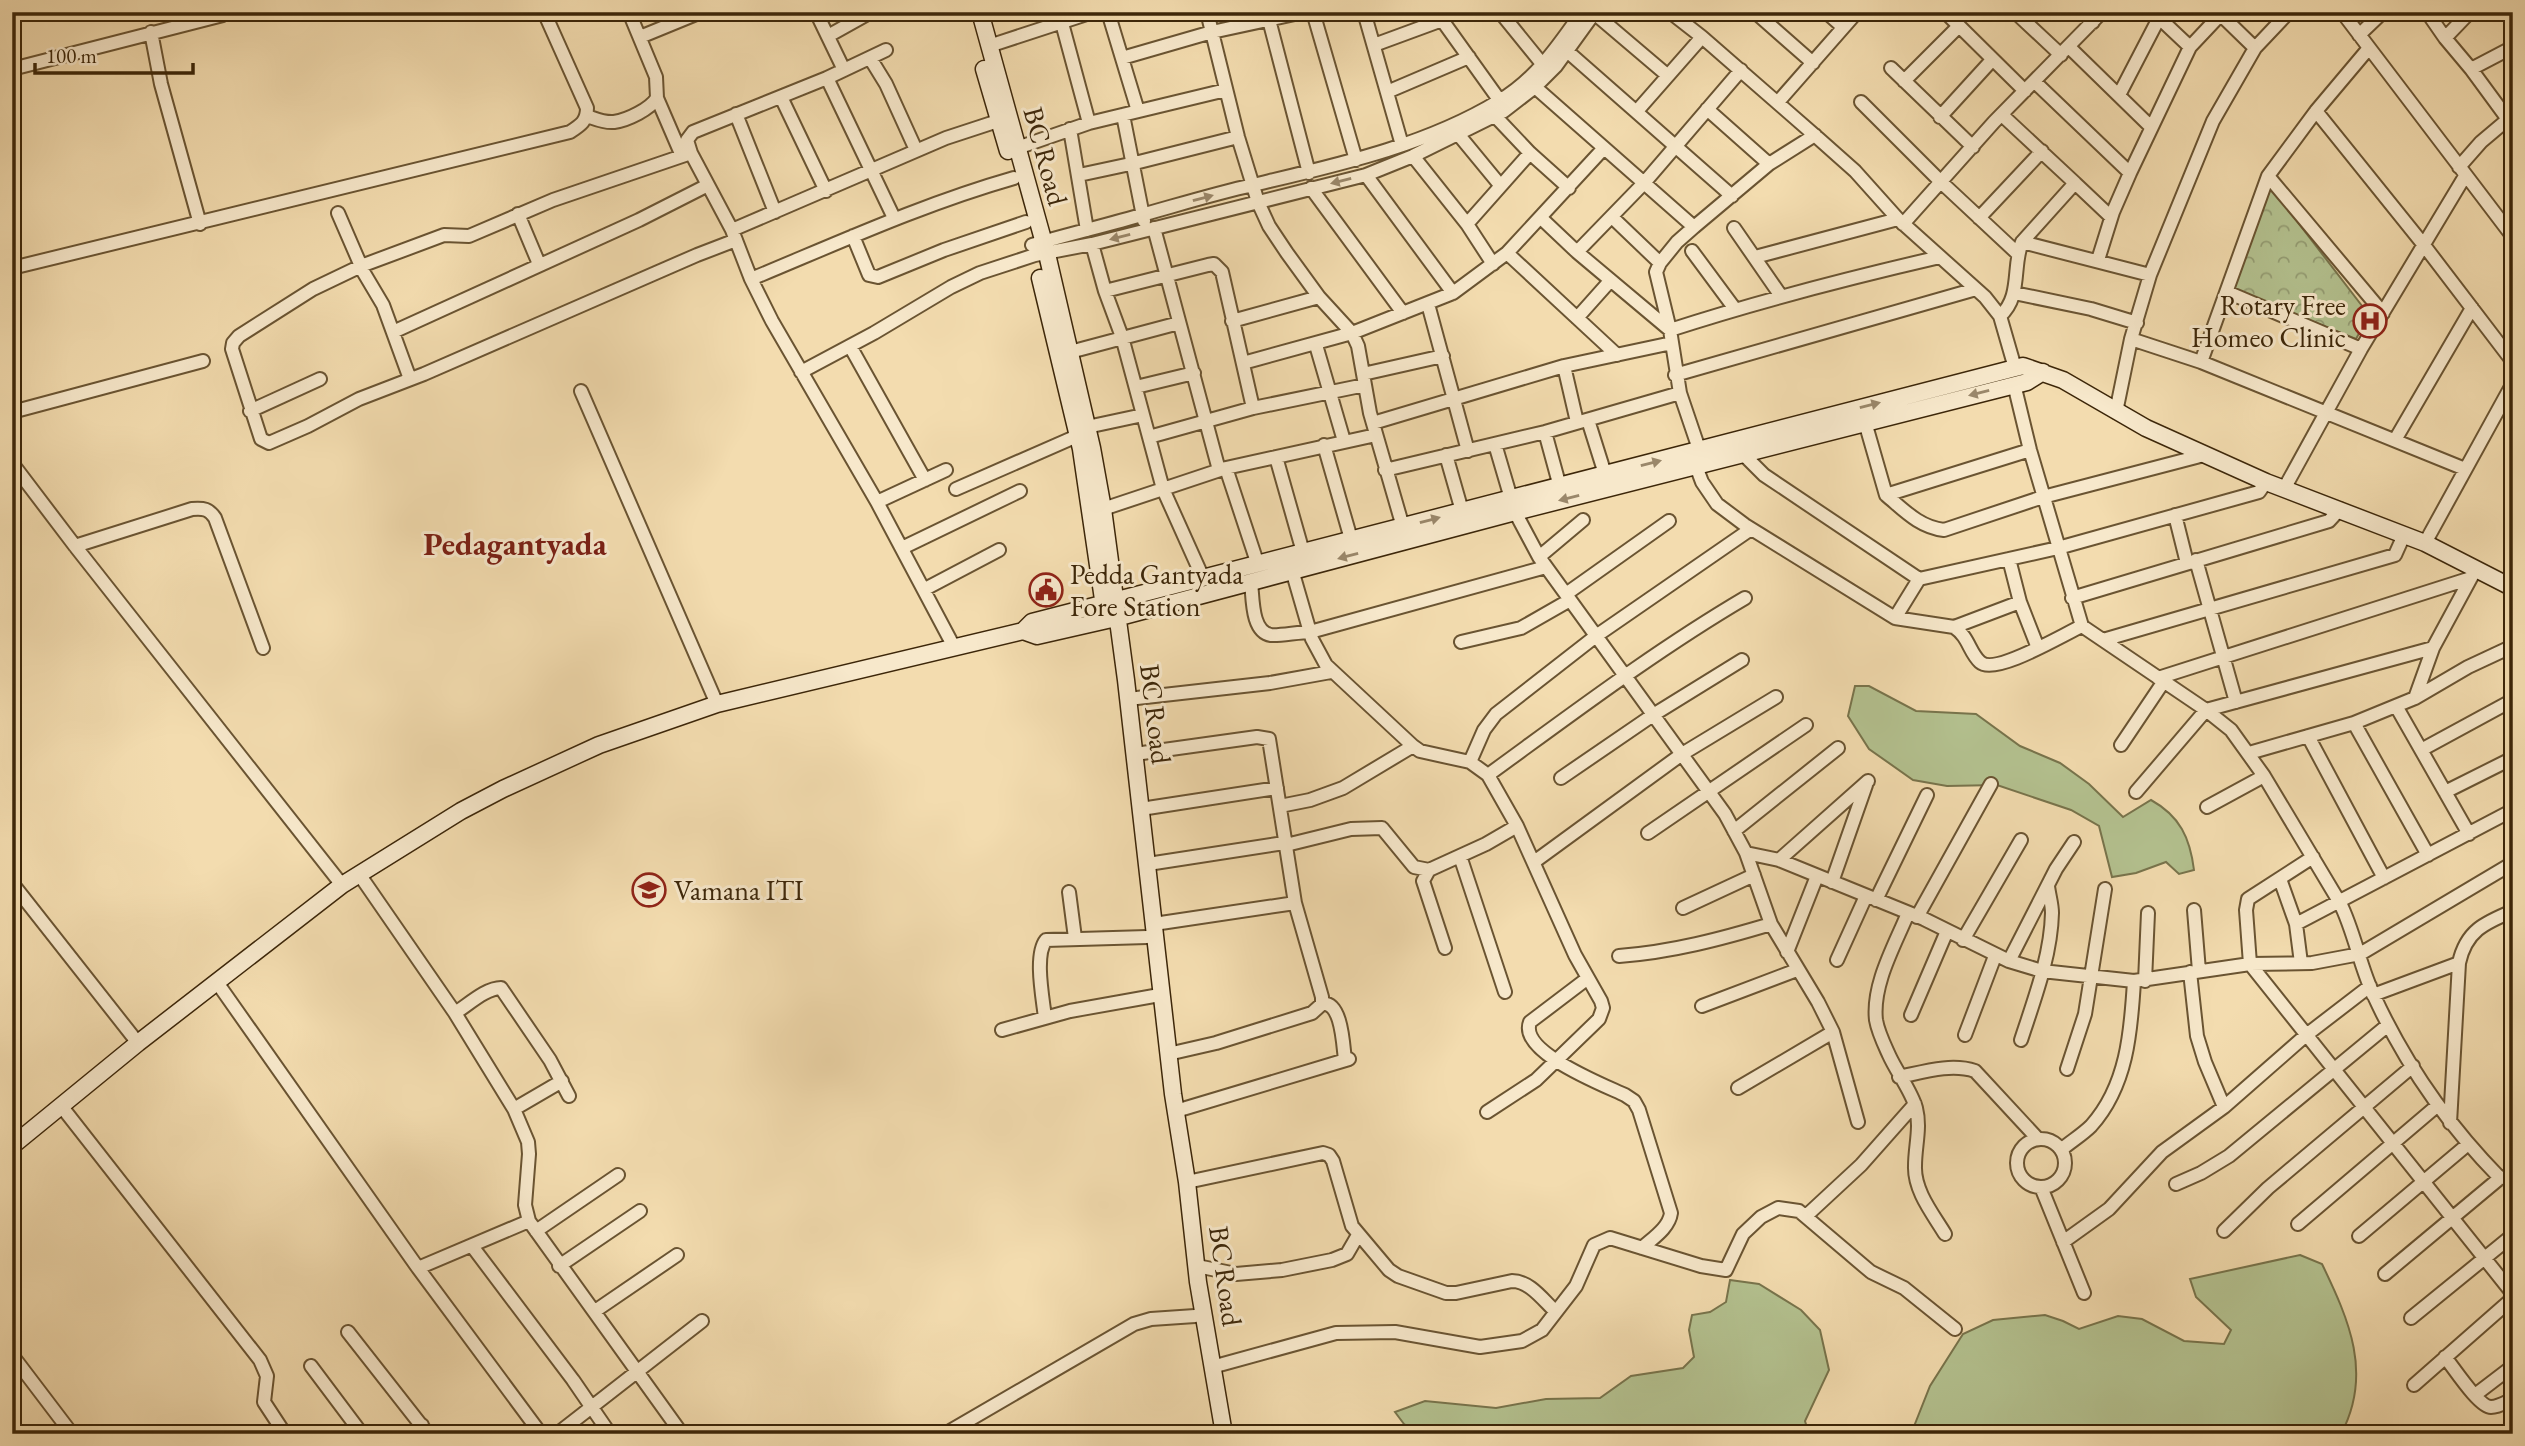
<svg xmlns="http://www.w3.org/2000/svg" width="2525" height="1446" font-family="'EB Garamond',serif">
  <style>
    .grass { fill: #b4c290; stroke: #78744c; stroke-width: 2 }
    .park { fill: url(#park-crowns); stroke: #78744c; stroke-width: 2 }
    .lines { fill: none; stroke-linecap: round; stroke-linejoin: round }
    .street-casing { stroke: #6a5432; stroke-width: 16 }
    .secondary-casing { stroke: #3c2609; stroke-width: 19 }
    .street { stroke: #f7e8cb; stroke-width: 12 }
    .secondary { stroke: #f7e8cb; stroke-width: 16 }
    .oneway { fill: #9a876a }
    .labels { text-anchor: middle; stroke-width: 6; stroke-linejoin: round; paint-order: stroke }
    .street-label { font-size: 28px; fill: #3c2609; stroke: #f7e8cb }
    .poi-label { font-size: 28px; fill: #3c2609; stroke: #f7e8cb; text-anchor: start }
    .quarter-label { font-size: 32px; font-weight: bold; fill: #7a1f14; stroke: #f7e8cb }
  </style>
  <defs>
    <pattern id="park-crowns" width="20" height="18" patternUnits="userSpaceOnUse" patternTransform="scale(1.75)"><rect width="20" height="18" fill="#b4c290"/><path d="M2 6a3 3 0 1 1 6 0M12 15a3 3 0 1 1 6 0" fill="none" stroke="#949d74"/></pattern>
  </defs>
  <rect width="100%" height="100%" fill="#f3dcaf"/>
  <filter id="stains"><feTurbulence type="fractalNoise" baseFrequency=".00286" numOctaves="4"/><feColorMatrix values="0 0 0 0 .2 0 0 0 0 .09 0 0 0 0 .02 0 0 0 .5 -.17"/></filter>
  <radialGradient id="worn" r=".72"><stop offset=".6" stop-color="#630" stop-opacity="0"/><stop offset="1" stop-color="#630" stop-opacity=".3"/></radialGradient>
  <path class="grass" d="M1855 686H1869L1916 711 1976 714 2020 746 2060 763 2089 784 2123 817 2151 800C2180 816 2190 838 2194 870L2179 874 2166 862 2136 873 2112 877 2099 826 2071 810 1997 785 1947 786 1913 780 1869 749 1848 716Z
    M2300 1255 2322 1264C2349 1320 2373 1374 2341 1434H1911L1930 1386 1963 1334 1993 1320 2045 1315 2063 1321 2079 1329 2118 1316 2142 1319 2184 1341 2224 1344 2231 1330 2196 1297 2190 1279Z
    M1730 1280 1759 1284 1801 1310 1820 1330 1829 1370 1805 1421 1809 1434H1421L1404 1424 1395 1412 1425 1401 1496 1408 1546 1399 1600 1398 1631 1376 1683 1368 1694 1357 1689 1330 1692 1315 1710 1312 1726 1302Z"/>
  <path class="park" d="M2270 186 2369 315 2356 339 2232 289Z"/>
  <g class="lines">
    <defs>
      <path id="street" d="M816 12 844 70
        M1059 12 1089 123
        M1108 12 1138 111
        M1207 12 1238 137 1258 202 1269 226 1287 253 1319 297 1352 333 1358 346 1370 413 1403 527V534
        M1267 12 1309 173
        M1313 12 1356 160
        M1364 12 1402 145
        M1500 12 1543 65
        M1670 12 1702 37 1819 139 1855 171 1898 219 1985 297 2000 316 2015 368
        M1755 12 1813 63
        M1826 12 1843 27
        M1945 12 2025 91
        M2015 12 2061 55
        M2082 12 2093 22
        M2218 12 2255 48
        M2342 12 2513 237
        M2427 12 2445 38 2471 69 2513 47
        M1594 13 1667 75
        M2155 14 2190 47
        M1442 20 1500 101
        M151 32 161 84 200 224
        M2359 35 2383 12
        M828 36 871 12
        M640 37 701 12
        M2445 38 2470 12
        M1374 45 1442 20 1453 12
        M989 46 1093 12
        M2069 47 2151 127
        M886 50 827 78 693 132 687 140 691 153 732 230 751 279 772 321 877 502 954 647
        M1567 51 1732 196
        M870 58 886 84 916 150
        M1122 58 1212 32 1304 12
        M1891 68 1973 147
        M12 69 223 15
        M2471 69 2507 118
        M827 78 894 218
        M1904 81 1959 26
        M2035 82 2130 173
        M1535 87 1694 227
        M1387 92 1469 57
        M2119 95 2159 18
        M781 97 826 191
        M657 98 682 156
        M1778 102 1857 12
        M1861 102 1941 182 2017 253
        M1707 109 1769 164
        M1637 111 1702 37
        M2316 111 2423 244 2513 362
        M736 114 775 212
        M1123 115 1144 221
        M587 116C596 119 604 123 614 122 628 120 650 109 657 98L656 77 629 12
        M1495 116 1530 153 1569 188
        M1940 117 1992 60
        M1070 129 1087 230
        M1458 134 1500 185
        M1017 148 1089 123 1226 90
        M691 153 553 200 469 236 444 235 361 266 313 289 239 336 233 343 232 349 261 439 269 443 308 426 359 399 424 374 697 255 736 240
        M1413 156 1467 224 1493 264
        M2459 167 2481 142 2513 115
        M1079 175 1135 163 1238 137
        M1366 175 1453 293
        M2268 176 2383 313
        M2075 183 2111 217
        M1311 188 1403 313
        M338 213 364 273 383 305 410 379
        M518 214 539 264
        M1612 217 1660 263
        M1541 218 1577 252 1670 330C1759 301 1849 278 1940 257
        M1979 218 2042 151
        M1467 224 1530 153
        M1903 224 1994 122 2102 12
        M1154 228 1219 470
        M1734 228 1781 296
        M732 230 946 138 1007 118
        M853 236 869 275 878 277 944 250 1026 222
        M2022 242 2150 275
        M1092 244 1105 291 1122 337 1163 489 1203 578
        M1032 245C1069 234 1108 225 1145 214 1181 204 1217 193 1253 185 1337 165 1425 146 1499 101 1536 79 1558 46 1582 12
        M1692 251 1735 309
        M1577 252 1644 183 1741 70
        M1507 253 1617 355
        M1755 257 1898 219
        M2098 260 2113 212 2130 173 2190 47 2223 12
        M12 268 570 132C581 125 587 121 587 108L544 12
        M751 279C838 243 923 204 1014 178
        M1105 291 1208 265 1214 264 1222 272 1253 408
        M2227 292 2361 349
        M2014 293 2091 309 2137 323
        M1428 304 1468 451
        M2000 316C2022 297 2012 266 2022 242L2075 183 2002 115
        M1577 318 1610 281
        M1232 321 1319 297
        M393 332 639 220 708 185
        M2131 339 2201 362 2465 469
        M1316 345 1344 441
        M850 346 925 480
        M1070 352 1179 323
        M2201 362 2268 176 2316 111 2369 48
        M1243 363 1352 333 1453 293 1507 253 1604 148
        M1564 366 1577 422
        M801 372 874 333 951 287 980 273 1035 255 1092 244 1366 175 1413 156 1504 111 1535 87 1556 66 1595 12
        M1363 374 1443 356
        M1675 375 1976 289
        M2014 384 2030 450 2082 626 2206 710 2231 730 2264 776 2340 903C2355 933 2360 968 2375 998 2406 1065 2449 1126 2500 1178L2513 1177
        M1136 387 1194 373
        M581 391 717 704
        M250 411 320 379
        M12 412 203 361
        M2116 412 2131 339 2150 275 2213 121 2255 48 2289 12
        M1588 420 1605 474
        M1865 422 1886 495 2030 450
        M1373 423 1564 366 1672 343
        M1087 427 1143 415
        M1545 432 1560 487
        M1149 437 1253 408 1365 385
        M2395 440 2472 308
        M1495 444 1515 512 1539 557 1725 814 1746 853 1771 924 1818 1002 1833 1032 1738 1088
        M1324 445 1351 539
        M1699 449 1680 393 1670 330 1656 272 1660 263 1677 242 1694 227 1769 164 1815 135
        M1446 455 1462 511
        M1744 455 1764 475 1919 579 2058 548 2259 492 2266 482
        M1276 457 1303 552
        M12 463 75 546 342 885
        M1696 466 1702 482 1717 504 1745 525 1895 618 1954 627C1969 637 1969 652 1980 662 1995 676 2064 634 2082 626
        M1226 468 1258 565
        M1385 470 1545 432 1680 393
        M956 489 1077 436
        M2284 489 2361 349 2465 176
        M1886 495C1904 510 1919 527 1944 530L2043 497 2204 455
        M877 502 946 470
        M1103 509 1226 468 1376 435
        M2175 515 2187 563
        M2425 543 2513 383
        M75 546 192 509C204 508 209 509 215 518L263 648
        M902 548 1020 491
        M1539 557 1583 520
        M2196 560 2236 702
        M1292 570 1312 639 1326 665 1413 746 1420 751 1470 762 1488 775 1517 826 1575 955 1601 1001 1603 1008 1599 1019 1536 1080 1487 1112
        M1251 582C1253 597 1251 632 1271 635 1279 636 1299 632 1310 632L1546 567
        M925 589 999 550
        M1566 594 1669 521
        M2072 598 2329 521 2340 509
        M2020 602 2038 648
        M1895 618 1919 579
        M1954 627 2020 602 2009 559
        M2103 640 2395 555 2404 535
        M1461 642 1521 628 1570 600
        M2158 678 2471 578
        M2415 698 2433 648 2472 576
        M1128 699 1270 683 1331 672
        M2396 706 2469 834
        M2354 723 2428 855
        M2308 736 2384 878
        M2121 745 2164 681
        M2421 750 2513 700
        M2249 753 2354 723 2415 698 2468 667 2513 646
        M1135 754 1257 737 1269 739 1295 903 1322 997V1004L1312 1013 1216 1043 1168 1054
        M1470 762 1484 730 1496 714 1596 636 1751 529
        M1488 775C1572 714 1655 651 1745 598
        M1561 778 1653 715 1742 660
        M2136 792 2206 710 2433 648
        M2445 792 2513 758
        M1280 806 1310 800 1343 788 1413 746
        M2207 807 2264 776
        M1141 809 1277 788
        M1734 831 1838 748
        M1648 833 1806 725
        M1746 853 1779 860 1924 919 2009 961 2042 971 2134 981 2250 964 2312 963 2360 954 2513 863
        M1460 856 1505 992
        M2313 857 2248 899 2246 910 2250 964 2513 1294
        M1779 860 1868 781
        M1534 862 1682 754 1776 697
        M1148 864 1284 843 1286 845 1351 829 1382 828 1414 867 1429 870
        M359 874 455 1013 514 1109 528 1142 529 1154 525 1205 529 1221 682 1434
        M2280 879 2296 924 2301 963
        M1832 882 1866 785
        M12 883 138 1043
        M1069 892 1075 938
        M1876 900 1927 795
        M1683 908 1754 875
        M2194 910 2199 971
        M1908 913C1895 945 1872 984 1876 1020 1878 1032 1884 1044 1889 1055 1896 1071 1912 1092 1916 1108 1921 1128 1915 1146 1915 1166 1914 1191 1933 1214 1945 1234
        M1917 917 1991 784
        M1154 924 1295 903
        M2296 924 2513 810
        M1963 940 2021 840
        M1445 948 1423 881 1429 870 1486 844 1517 826
        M1787 952 1817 876
        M1619 956C1672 952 1721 939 1771 924
        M1837 960 1866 896
        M2009 961 2056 869 2074 842
        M2190 972 2197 1036 2205 1062 2224 1107
        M1588 978 1530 1022C1518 1052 1604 1085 1625 1095L1634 1101 1639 1110 1671 1213C1669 1228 1653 1238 1642 1248
        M216 981 418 1268 541 1434
        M2145 981 2148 913
        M2373 995 2459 963
        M1322 1004C1342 1001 1343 1045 1345 1060
        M1702 1006 1797 970
        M455 1013C468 1005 486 988 501 988L550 1060 569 1096
        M1911 1015 1947 931
        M1045 1018C1043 999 1034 955 1046 940L1147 937
        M1002 1030 1070 1011 1154 996
        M1833 1032 1858 1122
        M1965 1035 1995 956
        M2021 1040C2034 1000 2051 956 2052 913 2052 904 2049 895 2048 886
        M2067 1069 2085 1014 2105 889
        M1899 1077C1923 1072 1951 1063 1975 1071L2038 1139
        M62 1107 260 1360 267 1376 264 1402 285 1434
        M514 1109 562 1081
        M1176 1111 1349 1059
        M2450 1123 2459 963C2466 931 2484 923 2513 911
        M2017 1163a24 24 0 1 1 48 0a24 24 0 1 1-48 0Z
        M2061 1150C2070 1142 2082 1135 2091 1126 2127 1086 2131 1032 2134 981
        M1187 1182 1323 1153 1329 1155 1333 1161 1352 1226 1389 1270 1398 1276 1446 1293H1456L1512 1281C1530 1281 1543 1300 1556 1312
        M2176 1184 2201 1173 2229 1156 2388 1025
        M2041 1187 2084 1293
        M1806 1216 1861 1165 1915 1104
        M2298 1224 2438 1105
        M536 1231 618 1175
        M2224 1231 2268 1188 2413 1066
        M2359 1236 2467 1145
        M2063 1242 2109 1209 2162 1152 2224 1107 2305 1036 2370 986
        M472 1246 573 1380 610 1434
        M559 1266 640 1211
        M1197 1266 1236 1274 1282 1270 1332 1260 1347 1254 1358 1235
        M418 1268 529 1221
        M2385 1274 2500 1178
        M595 1311 677 1255
        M2411 1318 2513 1235
        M348 1332 428 1434
        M12 1355 72 1434
        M2445 1357C2454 1368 2479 1407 2491 1407 2499 1407 2506 1402 2513 1399
        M311 1366 362 1434
        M1212 1367 1336 1333 1395 1332 1480 1347 1522 1341 1542 1330 1576 1286 1594 1245 1610 1238 1701 1266 1726 1270 1743 1234 1761 1217 1778 1208 1799 1211 1871 1272 1904 1288 1955 1329
        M2414 1385 2513 1298
        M2475 1395 2513 1366
        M411 1434 422 1425
        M557 1434 702 1321
        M945 1434 1134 1324 1151 1319 1195 1316"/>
      <path id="secondary" d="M980 12 1047 254 1092 448 1103 509 1126 680 1173 1094 1187 1182 1198 1282 1224 1434
        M984 69 1008 151
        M1040 278 1081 449 1105 613
        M1023 631 1037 636 1116 618 1515 512 2027 382 2043 372
        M12 1146 138 1043 342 885 461 811 503 789 599 745 717 704 1023 631 1032 622 2023 366 2063 380 2146 428 2266 482 2425 543 2513 588"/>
    </defs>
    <use href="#street" class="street-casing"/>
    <use href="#secondary" class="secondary-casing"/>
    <use href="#street" class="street"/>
    <use href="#secondary" class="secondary"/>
  </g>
  <defs><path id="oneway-solid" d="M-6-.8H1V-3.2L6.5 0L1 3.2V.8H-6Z" transform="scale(1.75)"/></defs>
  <g class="oneway">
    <use href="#oneway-solid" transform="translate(1341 181) rotate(166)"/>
    <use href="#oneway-solid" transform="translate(1203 198) rotate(-15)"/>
    <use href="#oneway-solid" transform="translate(1120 237) rotate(166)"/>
    <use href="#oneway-solid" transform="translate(1979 393) rotate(166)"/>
    <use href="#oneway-solid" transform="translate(1870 405) rotate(-14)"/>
    <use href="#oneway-solid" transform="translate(1651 463) rotate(-14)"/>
    <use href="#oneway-solid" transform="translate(1569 498) rotate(166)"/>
    <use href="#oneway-solid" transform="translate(1430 520) rotate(-15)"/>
    <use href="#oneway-solid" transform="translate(1348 556) rotate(165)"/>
  </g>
  <defs>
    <symbol id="hospital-ring" viewBox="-11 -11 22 22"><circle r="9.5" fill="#f7e8cb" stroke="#8f2418" stroke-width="1.5"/><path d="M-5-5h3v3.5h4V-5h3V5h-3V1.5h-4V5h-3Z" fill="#8f2418"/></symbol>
    <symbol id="civic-ring" viewBox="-11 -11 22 22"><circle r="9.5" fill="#f7e8cb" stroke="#8f2418" stroke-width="1.5"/><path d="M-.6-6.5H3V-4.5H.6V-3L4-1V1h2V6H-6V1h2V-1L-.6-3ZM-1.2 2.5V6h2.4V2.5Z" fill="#8f2418"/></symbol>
    <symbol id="university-ring" viewBox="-11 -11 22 22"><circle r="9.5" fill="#f7e8cb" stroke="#8f2418" stroke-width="1.5"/><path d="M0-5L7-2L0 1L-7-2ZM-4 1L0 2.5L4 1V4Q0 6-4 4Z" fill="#8f2418"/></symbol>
  </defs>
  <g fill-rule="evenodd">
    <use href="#hospital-ring" x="2351" y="302" width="38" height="38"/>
    <use href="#civic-ring" x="1027" y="571" width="38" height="38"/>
    <use href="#university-ring" x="630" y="871" width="38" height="38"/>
  </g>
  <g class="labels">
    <g class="street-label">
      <text transform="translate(1046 156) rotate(75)" y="10">BC Road</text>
      <text transform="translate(1156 714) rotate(83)" y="10">BC Road</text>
      <text transform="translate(1226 1276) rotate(82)" y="10">BC Road</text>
    </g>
    <g class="poi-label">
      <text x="2346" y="315" text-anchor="end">Rotary Free<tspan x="2346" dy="32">Homeo Clinic</tspan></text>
      <text x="1070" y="584">Pedda Gantyada<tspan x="1070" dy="32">Fore Station</tspan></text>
      <text x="674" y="900">Vamana ITI</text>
    </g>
    <g class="quarter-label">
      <text x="515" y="555">Pedagantyada</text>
    </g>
  </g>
  <rect width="2525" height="1446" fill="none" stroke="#f3dcaf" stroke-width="42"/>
  <rect x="14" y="14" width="2497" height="1418" fill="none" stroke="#3c2609" stroke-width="3.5"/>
  <rect x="21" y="21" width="2483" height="1404" fill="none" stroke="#3c2609" stroke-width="2"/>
  <path d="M35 63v10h158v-10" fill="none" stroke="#3c2609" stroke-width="3.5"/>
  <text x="46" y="63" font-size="21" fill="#3c2609" stroke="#f7e8cb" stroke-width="5" paint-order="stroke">100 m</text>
  <rect width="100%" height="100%" filter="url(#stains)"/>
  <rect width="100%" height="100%" fill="url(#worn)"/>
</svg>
